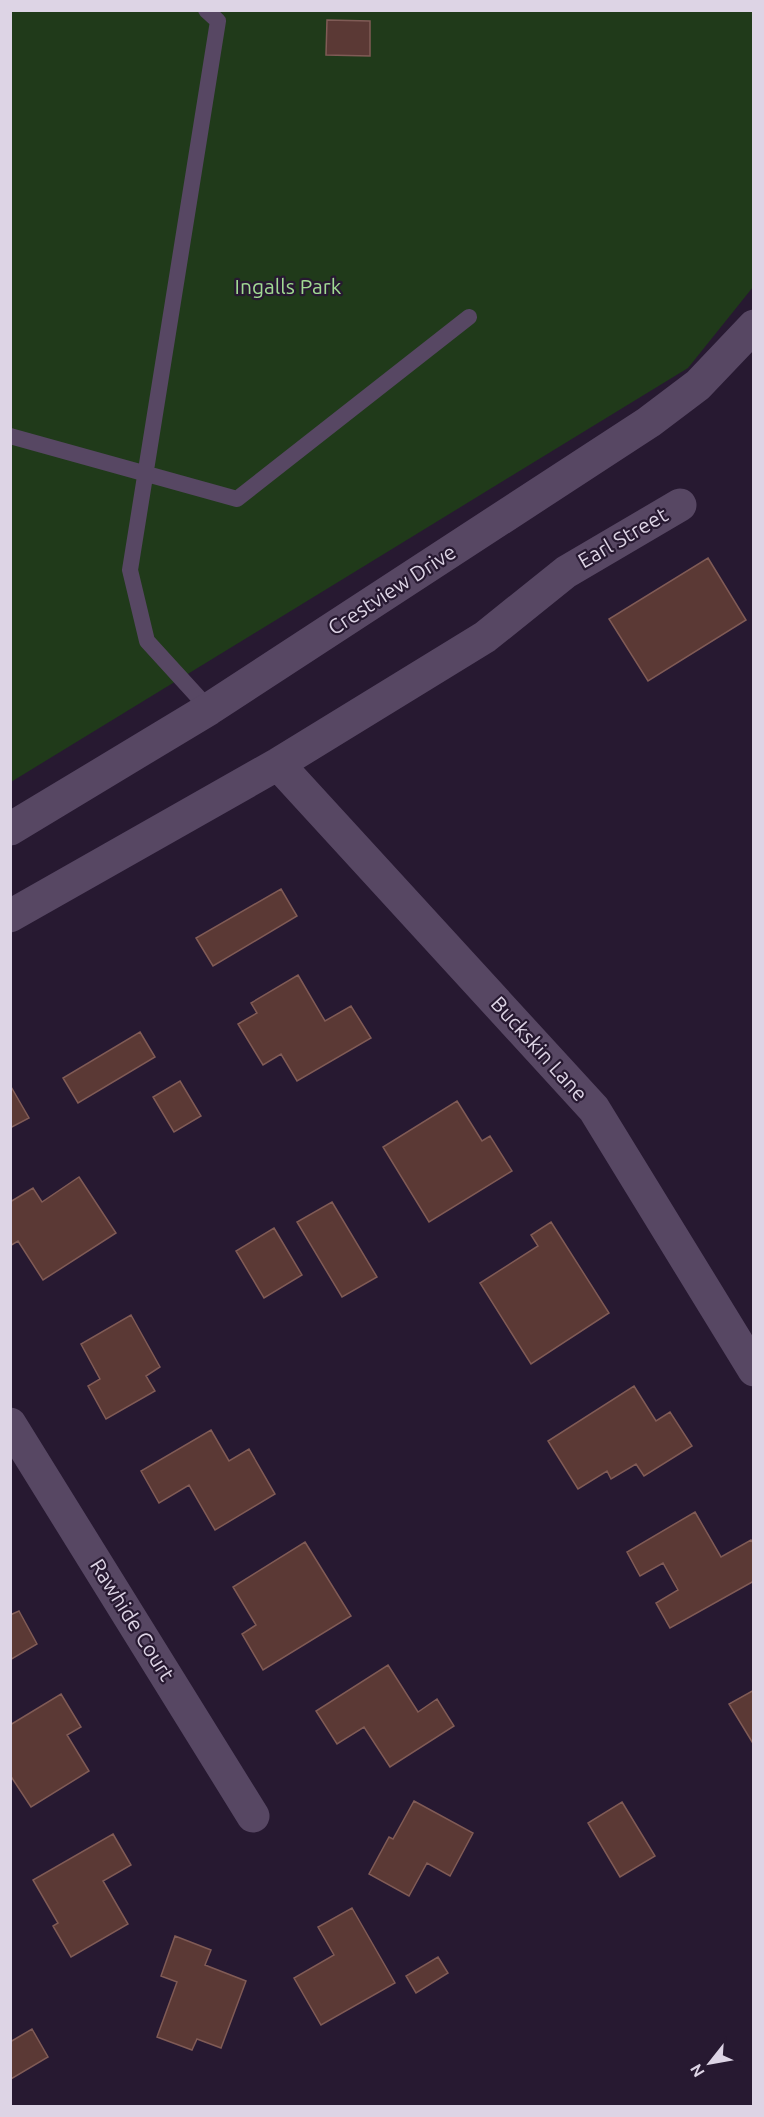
<svg xmlns="http://www.w3.org/2000/svg" width="764" height="2117" font-family="Ubuntu,sans-serif">
  <style>
    .green { fill: #203a1a }
    .building { fill: #5b3935; stroke: #805b56; stroke-width: 1.5 }
    .lines { fill: none; stroke-linecap: round; stroke-linejoin: round }
    .service { stroke: #574763; stroke-width: 16 }
    .minor { stroke: #574763; stroke-width: 33 }
    .labels { text-anchor: middle; stroke-width: 4.5; stroke-linejoin: round; paint-order: stroke }
    .park-label { font-size: 21px; fill: #a1da93; stroke: #271931 }
    .street-label { font-size: 21px; fill: #ddd4e5; stroke: #271931 }
  </style>
  <rect width="100%" height="100%" fill="#271931"/>
  <path class="green" d="M11 11H753V287L688 368 11 782Z"/>
  <path class="building" d="M327 20 370 21V56L326 55Z
    M708 558 746 620 648 681 609 619Z
    M281 889 297 916 213 966 196 938Z
    M298 975 325 1021 351 1006 371 1038 297 1081 281 1054 263 1065 238 1024 257 1013 251 1003Z
    M140 1032 155 1057 78 1103 63 1078Z
    M180 1081 201 1116 174 1132 153 1097Z
    M10 1085 29 1118 10 1128Z
    M457 1101 482 1141 490 1136 512 1171 429 1222 383 1147Z
    M79 1177 116 1233 43 1280 18 1241 10 1246V1202L33 1188 42 1202Z
    M332 1202 377 1277 342 1297 297 1222Z
    M551 1222 609 1313 531 1364 480 1283 538 1246 531 1235Z
    M274 1228 302 1275 264 1298 236 1251Z
    M131 1315 160 1367 146 1376 155 1391 106 1419 88 1386 100 1379 81 1344Z
    M634 1386 656 1421 670 1412 692 1446 644 1476 636 1464 611 1479 607 1471 578 1489 548 1441Z
    M211 1430 229 1461 249 1449 275 1494 215 1530 189 1485 159 1503 141 1471Z
    M695 1512 721 1557 751 1540 754 1544V1581L670 1628 656 1603 678 1590 663 1563 640 1576 627 1552Z
    M305 1542 351 1616 263 1670 242 1634 256 1625 233 1587Z
    M19 1611 37 1644 10 1660V1615Z
    M388 1665 418 1712 437 1699 454 1726 390 1767 364 1727 337 1744 316 1711Z
    M754 1690V1745L729 1704Z
    M61 1694 81 1727 67 1735 89 1771 31 1807 10 1775V1725Z
    M414 1801 473 1833 450 1876 427 1863 409 1896 369 1874 389 1837 393 1839Z
    M622 1802 655 1856 620 1877 588 1823Z
    M113 1834 131 1865 103 1881 128 1924 71 1957 53 1926 58 1923 33 1880Z
    M352 1908 395 1983 321 2025 294 1978 334 1955 318 1927Z
    M175 1936 211 1950 205 1965 246 1981 221 2048 197 2039 192 2050 157 2037 177 1982 161 1976Z
    M438 1957 448 1973 416 1993 406 1976Z
    M32 2029 48 2057 11 2079 10 2042Z"/>
  <g class="lines">
    <path class="service" d="M206 10 218 21 130 570 147 641 209 709
      M10 436 237 499 469 317"/>
    <path class="minor" d="M278 764 594 1109 754 1370
      M10 829 209 709 649 422 698 385 754 326
      M10 916 278 764 485 637 566 572 680 505
      M10 1424 253 1816"/>
  </g>
  <g class="labels">
    <g class="park-label">
      <text x="288" y="294">Ingalls Park</text>
    </g>
    <g class="street-label">
      <text transform="translate(623 538) rotate(-30)" y="7">Earl Street</text>
      <text transform="translate(392 590) rotate(-33)" y="7">Crestview Drive</text>
      <text transform="translate(539 1049) rotate(48)" y="7">Buckskin Lane</text>
      <text transform="translate(132 1620) rotate(58)" y="7">Rawhide Court</text>
    </g>
  </g>
  <rect width="764" height="2117" fill="none" stroke="#ddd4e5" stroke-width="24"/>
  <g transform="translate(710 2063) rotate(239)" stroke="#271931" stroke-width="4.5" paint-order="stroke">
  <path d="M0-4.5L10 22L0 15L-10 22Z" fill="#ddd4e5"/>
  <text y="-9" font-size="16" font-weight="bold" text-anchor="middle" fill="#ddd4e5">N</text>
  </g>
</svg>
